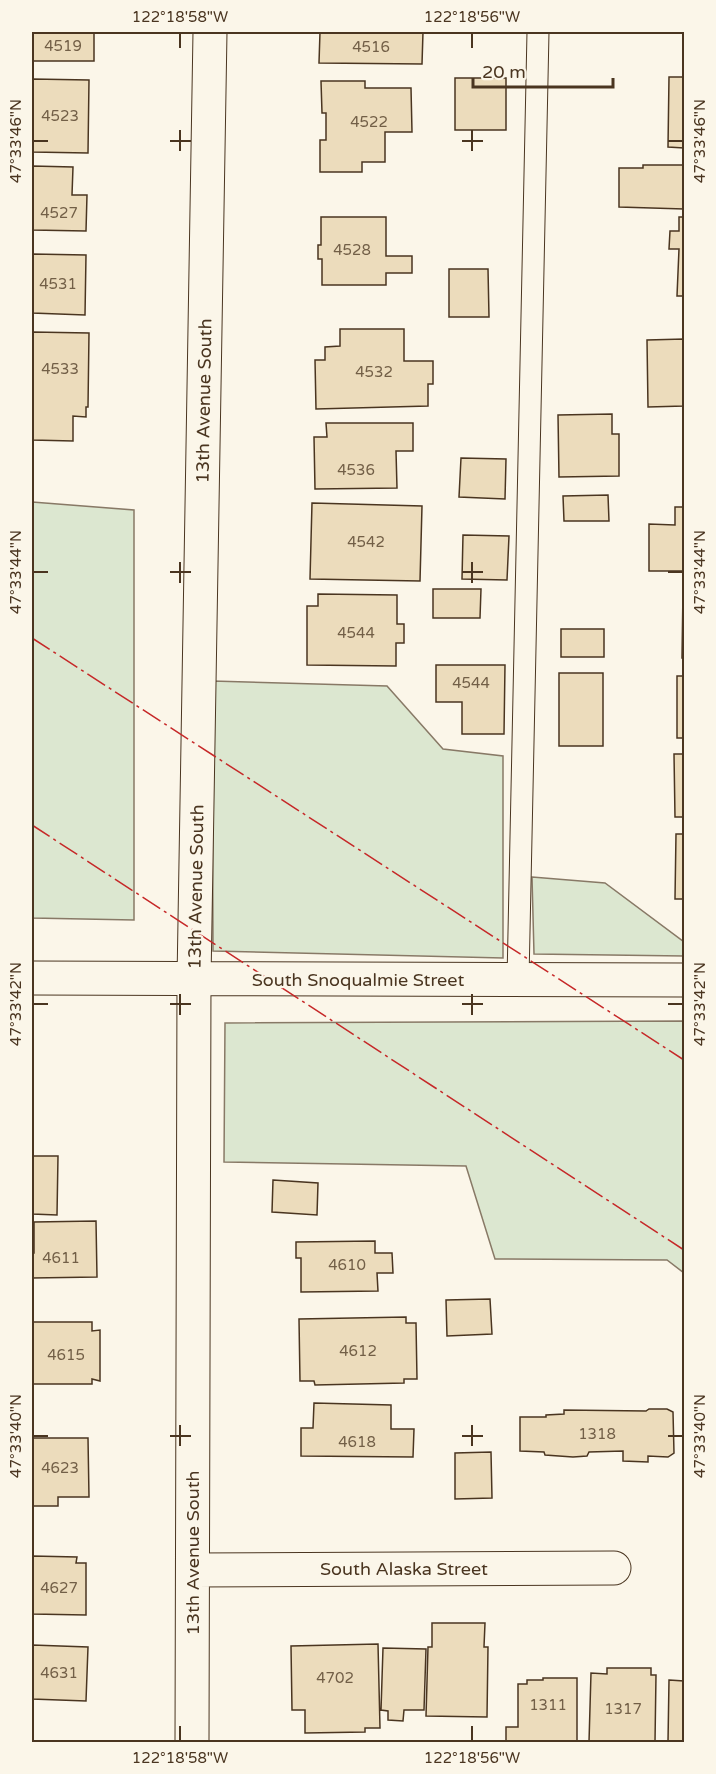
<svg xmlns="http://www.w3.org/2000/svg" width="716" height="1774" font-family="'Varela Round',sans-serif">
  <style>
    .green { fill: #dce7d0; stroke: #887966; stroke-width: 1.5 }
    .building { fill: #ecdcbc; stroke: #4a3520; stroke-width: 1.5 }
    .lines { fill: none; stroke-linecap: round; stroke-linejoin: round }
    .service-casing { stroke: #4a3520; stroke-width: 23 }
    .minor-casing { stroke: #4a3520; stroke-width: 35 }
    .service { stroke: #fbf6e9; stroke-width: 21 }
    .minor { stroke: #fbf6e9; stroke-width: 33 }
    .power { stroke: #c62828; stroke-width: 1.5; stroke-dasharray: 21 4.5 3 4.5; stroke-linecap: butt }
    .ticks { fill: none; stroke: #4a3520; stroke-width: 2 }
    .labels { text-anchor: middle; stroke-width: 4.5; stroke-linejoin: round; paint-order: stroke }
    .number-label { font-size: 15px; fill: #725f47 }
    .street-label { font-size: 18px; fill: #4a3520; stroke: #fbf6e9 }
    .neatline { fill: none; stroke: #4a3520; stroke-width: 2 }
    .ticks-label { font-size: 15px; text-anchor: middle; fill: #4a3520 }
  </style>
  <rect width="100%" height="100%" fill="#fbf6e9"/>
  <path class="green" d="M32 502 134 510V920L32 918Z
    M212 681 387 686 443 749 503 756V958L213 951Z
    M532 877 605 883 684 942V956L534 954Z
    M684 1021V1273L667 1260 495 1259 466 1166 224 1162 225 1023Z"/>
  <path class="building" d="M32 32H94V61H32Z
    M320 32H423L422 64 319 63Z
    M683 32H684V60H683Z
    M669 77H684V148L668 147Z
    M455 78H506V130H455Z
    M32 79 89 80 88 153 32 152Z
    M321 81H365V88H411L412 132H385V162H362V172H320V140H326V113H322Z
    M643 165H684V209L619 207V168H643Z
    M32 166 73 167 72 195H87L86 231 32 230Z
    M321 217H386V256H412V273H386V285H322V259H318V245H321Z
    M679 217H684V296H677L679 249H669L670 231H679Z
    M32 254 86 255 85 315 32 313Z
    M449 269H488L489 317H449Z
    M340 329H404V361H433V384H428V406L316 409 315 360H325V347L340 346Z
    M32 332 89 333 88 407H86V417L73 416V441L32 440Z
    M684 339V406L648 407 647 340Z
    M612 414V434H619V476L559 477 558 415Z
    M326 423H413V451H396L397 488 315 489 314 437H327Z
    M461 458 506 459 505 499 459 497Z
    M608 495 609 521H564L563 496Z
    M312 503 422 506 420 581 310 579Z
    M675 507H684V571H649V524L675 525Z
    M463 535 509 536 507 580 462 579Z
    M433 589H481L480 618H433Z
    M683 591H684V658H682Z
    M318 594 397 595V624H404V643H396V666L307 665V606H318Z
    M561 629H604V657H561Z
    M436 665H505L504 734H462V702H436Z
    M559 673H603V746H559Z
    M677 676H684V738H677Z
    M674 754H684V817H675Z
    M676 834H684V899H675Z
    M32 1156H58L57 1215 32 1214Z
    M273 1180 318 1183 317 1215 272 1212Z
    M96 1221 97 1277 32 1278V1253H34V1222Z
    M375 1241V1253H392L393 1273H377L378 1291 301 1292V1258H296V1242Z
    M490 1299 492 1334 447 1336 446 1300Z
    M406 1317V1323H416L417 1379H404V1383L315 1385 314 1381H300L299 1319Z
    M32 1322H92V1331L100 1330V1381L92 1379V1384H32Z
    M314 1403 391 1405V1429H414L413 1457 301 1456V1428H313Z
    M649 1409H667L673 1412 674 1453 668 1457 648 1456V1462L623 1461V1451L589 1452 587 1456 573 1457 545 1455 544 1452 520 1451V1417H546V1415L564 1414V1410L646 1411Z
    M32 1438H88L89 1497H58V1506H32Z
    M491 1452 492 1498 455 1499V1453Z
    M32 1556 77 1557 76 1563H86V1615L32 1614Z
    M432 1623H485L484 1647H488L487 1717 426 1716 428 1647H432Z
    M378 1644 380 1728H365V1732L305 1733V1710H292L291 1646Z
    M32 1645 88 1647 86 1701 32 1699Z
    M383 1648 426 1649 424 1710H404L403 1721 388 1720V1711L381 1710Z
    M607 1668H651V1675H656L655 1742H589L591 1673 607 1674Z
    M543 1678H577V1742H506V1727H518V1684H527V1680H543Z
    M669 1680 684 1681V1742H668Z"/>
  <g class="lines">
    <defs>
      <path id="service" d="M518 979 538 32"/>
      <path id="minor" d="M32 978 684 980
        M193 1570 614 1568
        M192 1742 194 980 210 32"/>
    </defs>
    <use href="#service" class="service-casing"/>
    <use href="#minor" class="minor-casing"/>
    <use href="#service" class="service"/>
    <use href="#minor" class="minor"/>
    <path class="power" d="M32 638 684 1060
      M32 825 684 1250"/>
  </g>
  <path class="ticks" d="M180 33V48M472 33V48M180 130V151M472 130V151M33 141H48M170 141H191M462 141H483M668 141H683M180 562V583M472 562V583M33 572H48M170 572H191M462 572H483M668 572H683M180 994V1015M472 994V1015M33 1004H48M170 1004H191M462 1004H483M668 1004H683M180 1425V1446M472 1425V1446M33 1436H48M170 1436H191M462 1436H483M668 1436H683M180 1726V1741M472 1726V1741"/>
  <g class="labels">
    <g class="number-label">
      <text x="63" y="51">4519</text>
      <text x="371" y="52">4516</text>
      <text x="60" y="121">4523</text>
      <text x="369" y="127">4522</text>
      <text x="59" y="218">4527</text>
      <text x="352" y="255">4528</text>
      <text x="58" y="289">4531</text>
      <text x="60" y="374">4533</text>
      <text x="374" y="377">4532</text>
      <text x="356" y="475">4536</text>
      <text x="366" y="547">4542</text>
      <text x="356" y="638">4544</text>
      <text x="471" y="688">4544</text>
      <text x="61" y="1263">4611</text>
      <text x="347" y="1270">4610</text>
      <text x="358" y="1356">4612</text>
      <text x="66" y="1360">4615</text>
      <text x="597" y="1439">1318</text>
      <text x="357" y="1447">4618</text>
      <text x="60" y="1473">4623</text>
      <text x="59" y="1593">4627</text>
      <text x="59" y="1678">4631</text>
      <text x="335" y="1683">4702</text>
      <text x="548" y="1710">1311</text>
      <text x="623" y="1714">1317</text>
    </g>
    <g class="street-label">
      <text transform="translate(204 401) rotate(-89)" y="6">13th Avenue South</text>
      <text transform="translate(196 887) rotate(-89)" y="6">13th Avenue South</text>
      <text x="358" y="986">South Snoqualmie Street</text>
      <text transform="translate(193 1553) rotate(-90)" y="6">13th Avenue South</text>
      <text x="404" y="1575">South Alaska Street</text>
    </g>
  </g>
  <rect width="716" height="1774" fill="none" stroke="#fbf6e9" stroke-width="66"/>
  <path d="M473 78v9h140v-9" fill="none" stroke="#4a3520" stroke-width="3"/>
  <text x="482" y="78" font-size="18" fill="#4a3520" stroke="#fbf6e9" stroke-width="4.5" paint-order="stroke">20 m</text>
  <rect x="33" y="33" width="650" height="1708" class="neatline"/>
  <g class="ticks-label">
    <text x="180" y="22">122°18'58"W</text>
    <text x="472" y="22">122°18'56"W</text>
    <text transform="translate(16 141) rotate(-90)" y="5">47°33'46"N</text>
    <text transform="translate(700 141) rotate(-90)" y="5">47°33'46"N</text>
    <text transform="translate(16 572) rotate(-90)" y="5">47°33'44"N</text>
    <text transform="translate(700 572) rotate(-90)" y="5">47°33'44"N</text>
    <text transform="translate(16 1004) rotate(-90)" y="5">47°33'42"N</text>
    <text transform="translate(700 1004) rotate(-90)" y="5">47°33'42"N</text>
    <text transform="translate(16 1436) rotate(-90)" y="5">47°33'40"N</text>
    <text transform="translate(700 1436) rotate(-90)" y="5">47°33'40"N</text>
    <text x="180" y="1763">122°18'58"W</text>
    <text x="472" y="1763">122°18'56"W</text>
  </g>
</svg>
